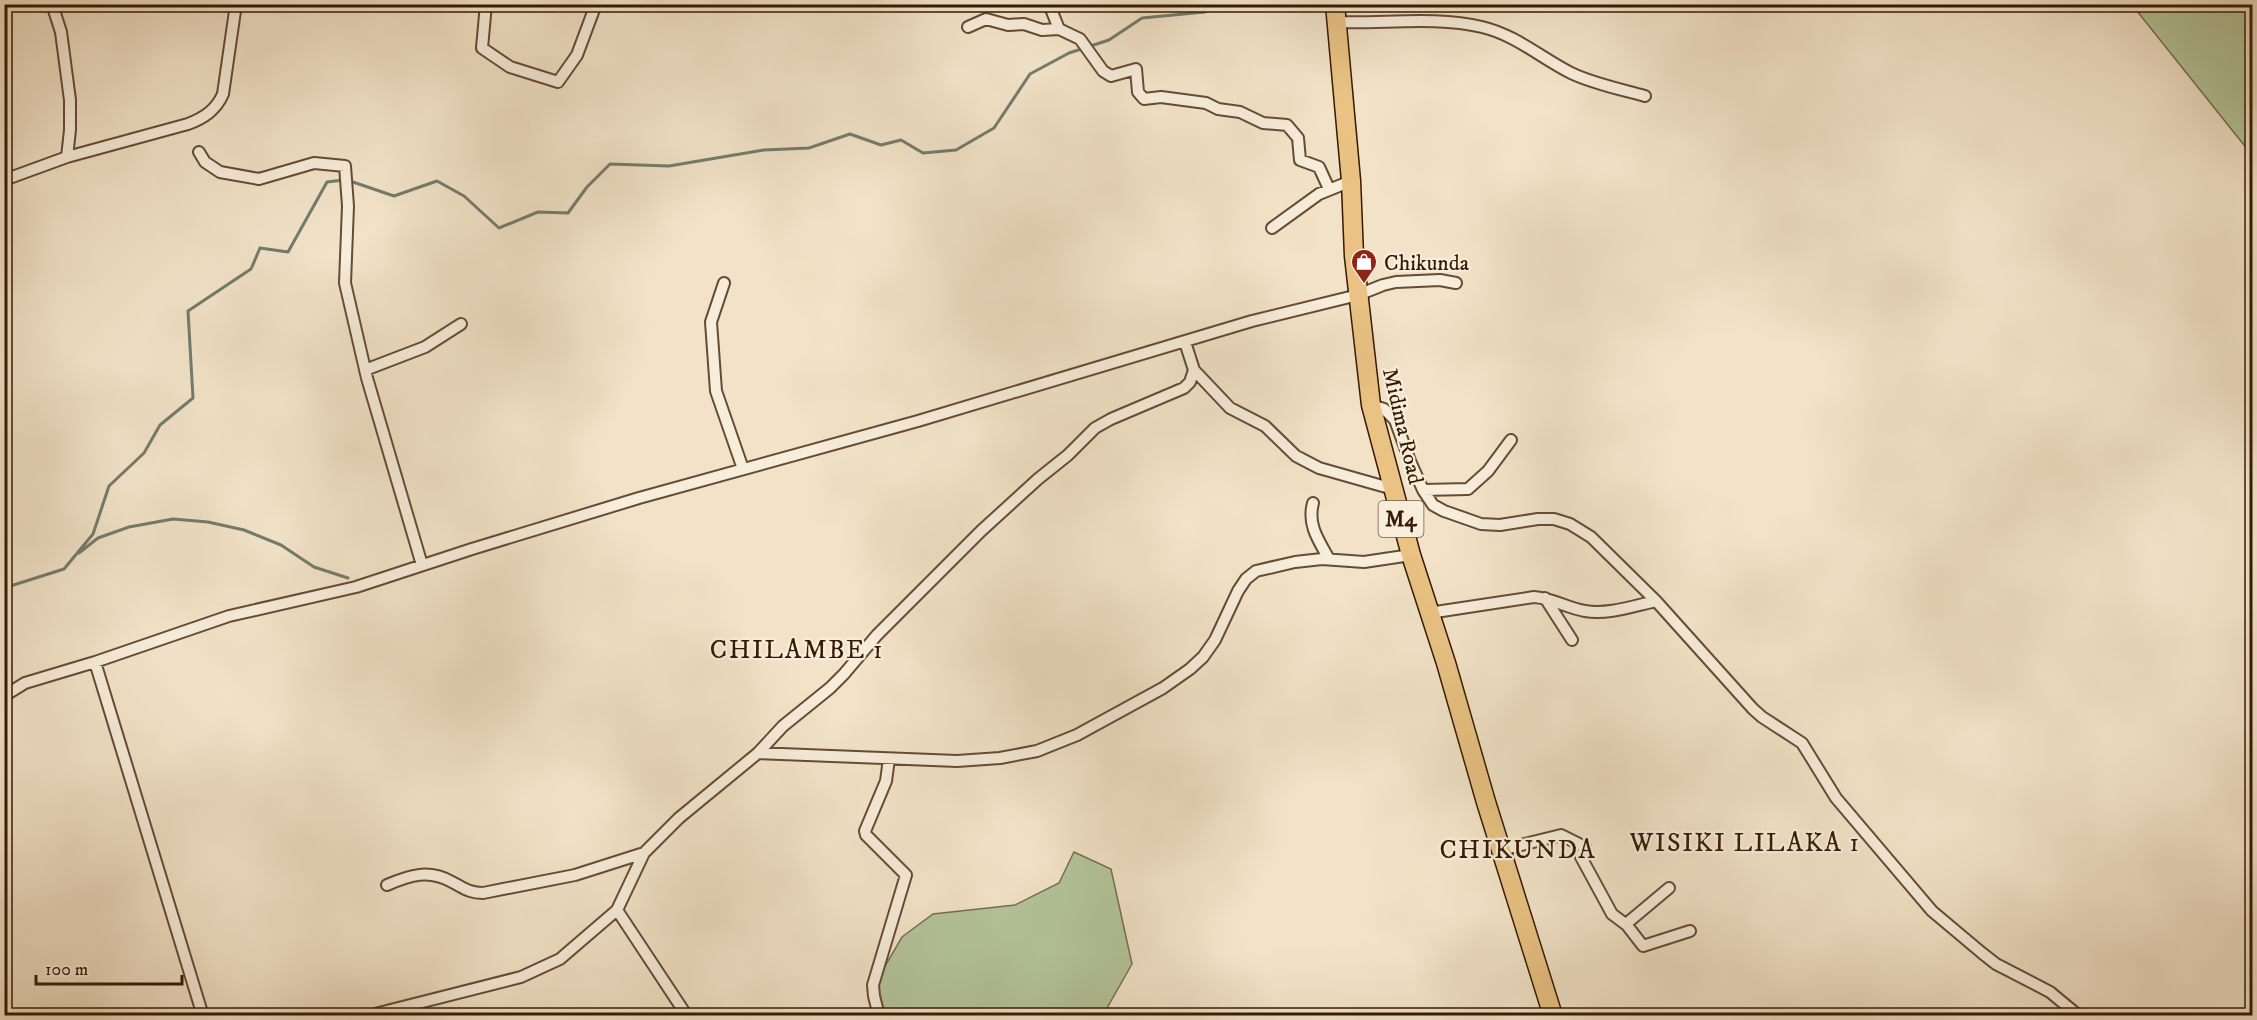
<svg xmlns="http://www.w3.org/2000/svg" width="2257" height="1020" font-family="'IM FELL DW Pica',serif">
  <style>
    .green { fill: #b4c59b; stroke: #75704f; stroke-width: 1.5 }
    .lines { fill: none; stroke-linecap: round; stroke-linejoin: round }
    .stream { stroke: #737c6d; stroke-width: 3 }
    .minor-casing { stroke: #654c34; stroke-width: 14 }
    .primary-casing { stroke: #361a03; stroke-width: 21 }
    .minor { stroke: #f7eddb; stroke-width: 10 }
    .primary { stroke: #e9c284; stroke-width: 18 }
    .labels { text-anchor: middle; stroke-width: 4.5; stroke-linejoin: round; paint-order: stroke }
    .shield { fill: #f7eddb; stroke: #705944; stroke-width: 1.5 }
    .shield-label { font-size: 21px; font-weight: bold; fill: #361a03 }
    .poi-label { font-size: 22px; fill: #361a03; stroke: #f7eddb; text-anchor: start }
    .street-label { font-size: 22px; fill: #361a03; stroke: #f7eddb }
    .quarter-label { font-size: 26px; letter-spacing: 1.5px; fill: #361a03; stroke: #f7eddb }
  </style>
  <rect width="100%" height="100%" fill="#f2e3c8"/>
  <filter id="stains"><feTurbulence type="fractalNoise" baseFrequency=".00333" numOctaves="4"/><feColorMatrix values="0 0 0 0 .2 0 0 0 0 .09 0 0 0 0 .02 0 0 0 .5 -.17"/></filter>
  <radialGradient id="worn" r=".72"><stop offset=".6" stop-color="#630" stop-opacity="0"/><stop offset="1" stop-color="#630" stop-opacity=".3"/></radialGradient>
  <path class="green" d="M2132 5H2252V155L2133 6Z
    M1074 852 1111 869 1132 964 1103 1015H882L874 985 902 937 933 914 1015 905 1059 883Z"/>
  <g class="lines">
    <path class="stream" d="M350 181 394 196 437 181 464 196 499 228 538 212 568 213 587 187 610 164 669 166 764 150 809 148 850 134 881 145 901 140 923 153 956 150 994 128 1030 74 1069 53 1109 40 1142 18 1205 12 1217 4
      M79 553 98 538 129 527 173 519 208 522 244 530 281 545 314 567 348 578
      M4 588 64 569 93 534 109 486 144 453 160 425 193 398 188 311 251 269 260 248 288 252 327 182 343 180"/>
    <defs>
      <path id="minor" d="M52 4 61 32 70 100V130L67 157
        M486 4 482 48 510 67 558 82 577 55 596 4
        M1049 4 1059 29
        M1336 22C1383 24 1436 16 1482 27 1516 35 1541 58 1571 73 1594 84 1620 89 1645 96
        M968 27 986 19 1008 25 1024 24 1042 30 1059 29 1080 39 1103 71 1111 76 1136 69 1138 92 1144 99 1161 97 1206 103 1218 109 1240 112 1263 123 1287 125 1298 138 1300 160 1319 167 1329 189
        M199 152 205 162 220 172 259 179 314 163 345 166 348 206 345 283 367 378 422 565
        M4 180 67 157 188 124C204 118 216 110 223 94L236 4
        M1272 228 1319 194 1351 181
        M724 283 711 322 716 391 743 469
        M1185 342 1194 370 1230 408 1265 426 1296 456 1319 468 1393 489
        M365 370 425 347 461 324
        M1371 405 1384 409 1395 420 1410 461 1423 490 1433 505 1444 511 1481 524 1500 525 1538 519H1554L1570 524 1591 537 1656 601 1753 709 1762 717 1802 743 1836 798 1932 911 1982 953 1996 964 2050 992 2079 1016
        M1423 490 1468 489 1488 471 1511 440
        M1313 503C1307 525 1319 541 1329 559
        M1545 598 1572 640
        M1429 613 1534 597C1552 598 1567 608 1585 611 1608 615 1633 606 1656 601
        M95 662 203 1016
        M4 696 25 683 95 662 229 616 356 587 472 549 639 498 918 421 1252 321 1358 295 1383 285 1396 282 1440 280 1456 283
        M758 753 957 761 1000 758 1037 751 1077 735 1163 688 1190 669 1203 657 1215 640 1238 591 1246 579 1256 571 1295 562 1322 559 1364 562 1411 555
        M1501 850 1561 835 1585 847 1581 857 1612 914 1628 926
        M387 885C410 875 429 869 452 882 464 888 469 893 483 893L575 875 644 853
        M1669 888 1626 924 1643 946 1690 931
        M617 910 687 1016
        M367 1016 521 977 560 959 617 910 644 853 679 818 758 753 783 726 830 688 844 674 877 635 981 531 1038 479 1068 455 1095 428 1111 419 1184 388 1190 382 1194 370
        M879 1016 874 996 873 985 906 875 866 835 865 831 886 781 889 759"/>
      <path id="primary" d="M1335 4 1351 181 1354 256 1371 405 1411 555 1446 663 1486 802 1553 1016"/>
    </defs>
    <use href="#minor" class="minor-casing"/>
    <use href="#primary" class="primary-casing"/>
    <use href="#minor" class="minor"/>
    <use href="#primary" class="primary"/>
  </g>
  <defs>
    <symbol id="shop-pin" viewBox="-11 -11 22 30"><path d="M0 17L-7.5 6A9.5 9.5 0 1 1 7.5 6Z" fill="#8f2418" stroke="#f7eddb"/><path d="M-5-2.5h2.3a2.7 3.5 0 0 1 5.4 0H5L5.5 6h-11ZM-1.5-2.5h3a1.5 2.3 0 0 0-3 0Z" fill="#fff"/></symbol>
  </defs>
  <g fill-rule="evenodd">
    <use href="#shop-pin" x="1349" y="247" width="30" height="40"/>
  </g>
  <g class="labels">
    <rect class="shield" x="1378.5" y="501" width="45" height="36" rx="4.5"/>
    <g class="shield-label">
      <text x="1401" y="526">M4</text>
    </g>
    <g class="poi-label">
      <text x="1384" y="270">Chikunda</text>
    </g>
    <g class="street-label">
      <text transform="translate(1404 426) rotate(77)" y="8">Midima Road</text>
    </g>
    <g class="quarter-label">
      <text x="797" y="658">CHILAMBE 1</text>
      <text x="1745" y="851">WISIKI LILAKA 1</text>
      <text x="1518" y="858">CHIKUNDA</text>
    </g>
  </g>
  <rect width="2257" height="1020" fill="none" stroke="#f2e3c8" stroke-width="24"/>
  <rect x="6" y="6" width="2245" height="1008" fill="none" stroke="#361a03" stroke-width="3"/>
  <rect x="12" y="12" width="2233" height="996" fill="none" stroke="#361a03" stroke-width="1.5"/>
  <path d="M36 975v9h146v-9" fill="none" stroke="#361a03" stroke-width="3"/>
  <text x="45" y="975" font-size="18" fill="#361a03" stroke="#f7eddb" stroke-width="4.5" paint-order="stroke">100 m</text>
  <rect width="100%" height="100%" filter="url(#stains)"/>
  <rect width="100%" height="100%" fill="url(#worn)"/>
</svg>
